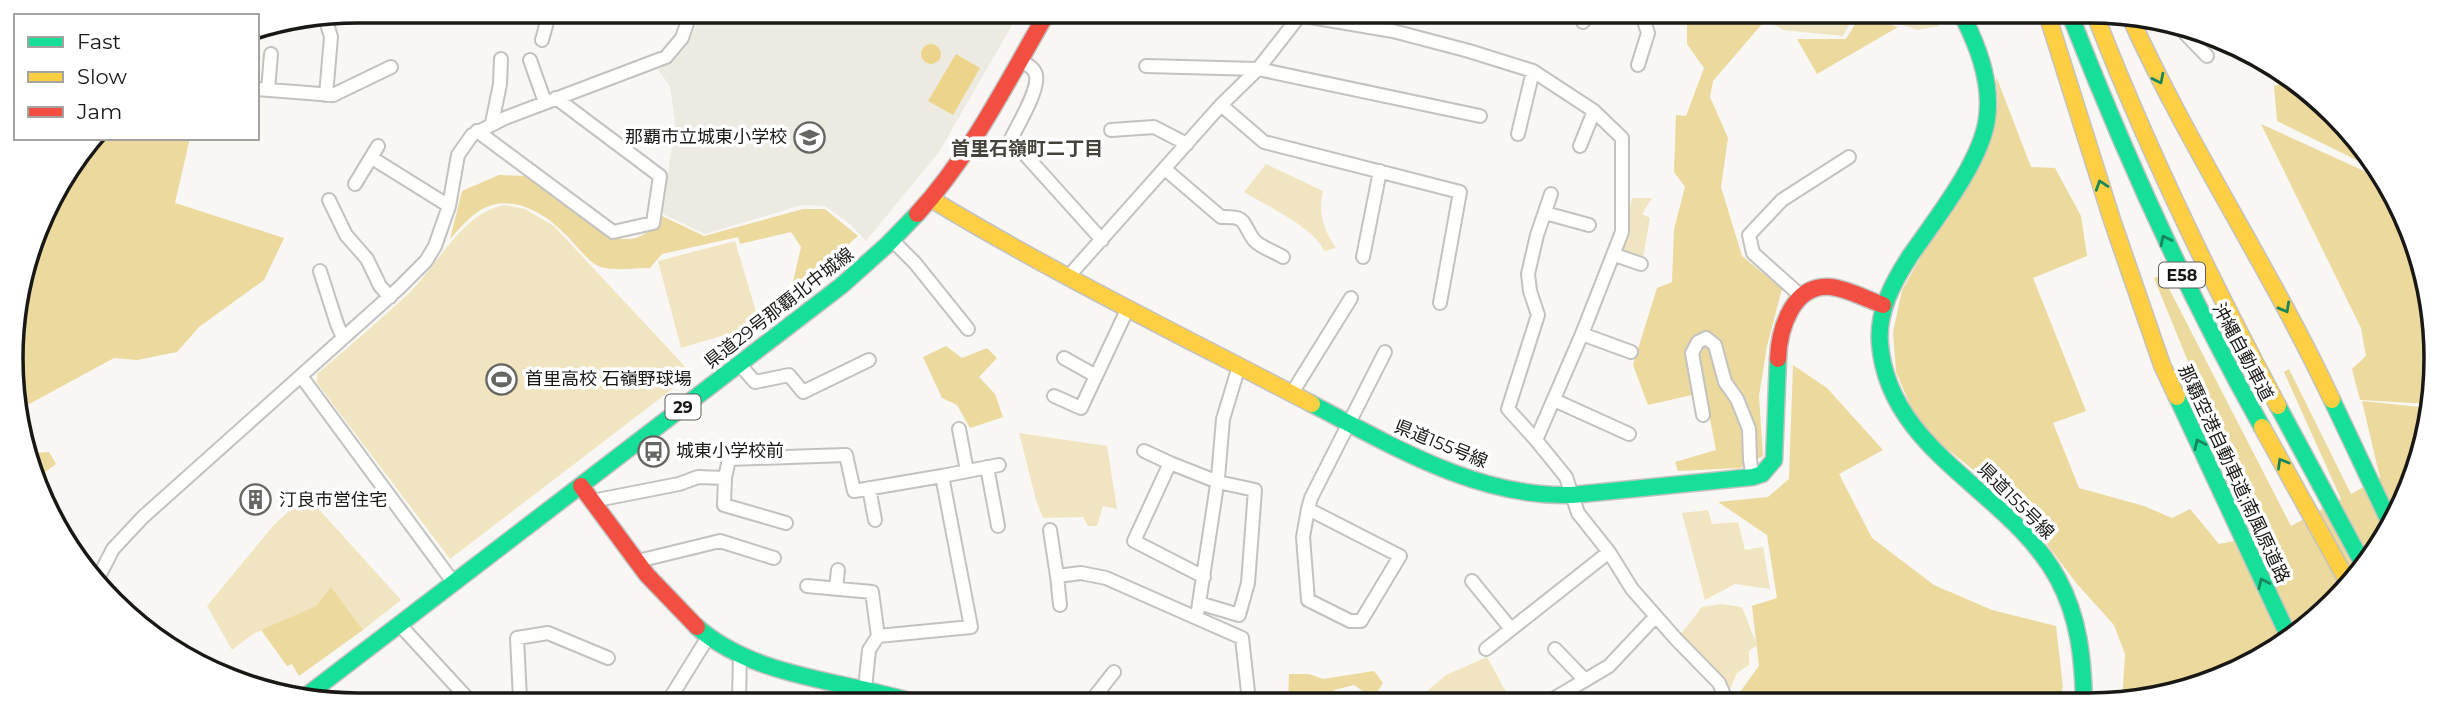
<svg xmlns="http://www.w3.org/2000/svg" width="2447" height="716" font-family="Montserrat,'Noto Sans JP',sans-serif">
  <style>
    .built { fill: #edeae1 }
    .green { fill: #f1e5c1 }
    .forest { fill: #ebd99d }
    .water { fill: #ecd58b }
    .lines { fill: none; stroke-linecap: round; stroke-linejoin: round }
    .street-casing { stroke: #c3c2bf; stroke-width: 16 }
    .fast-casing { stroke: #c3c2bf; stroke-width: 19 }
    .slow-casing { stroke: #c3c2bf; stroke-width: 19 }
    .jam-casing { stroke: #c3c2bf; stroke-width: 19 }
    .street { stroke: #fefefd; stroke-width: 12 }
    .fast { stroke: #16e098; stroke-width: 16 }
    .slow { stroke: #ffcf43; stroke-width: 16 }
    .jam { stroke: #f24e42; stroke-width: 16 }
    .oneway { stroke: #17865d }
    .labels { text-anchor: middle; stroke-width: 7; stroke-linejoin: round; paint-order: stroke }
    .shield { fill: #fff; stroke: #5e5d5b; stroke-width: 2 }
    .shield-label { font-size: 16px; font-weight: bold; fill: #191815 }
    .poi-label { font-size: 18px; fill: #191815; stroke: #fff; text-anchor: start }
    .street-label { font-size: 18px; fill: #191815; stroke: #fff }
    .neighbourhood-label { font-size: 19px; font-weight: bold; fill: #45433c; stroke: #fff }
    .rim { fill: none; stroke: #191815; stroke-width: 3.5 }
  </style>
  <rect width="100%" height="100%" fill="#f8f7f3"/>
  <path class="built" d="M703 12 1019 13 939 152 866 241 850 224 825 206 802 205 705 234 663 214 664 174H668L675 122 670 86 658 70 675 59 686 47Z"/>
  <path class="green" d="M1767 16H1854L1843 36 1783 30 1765 20Z
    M1879 16H1933L1939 26 1917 30Z
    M1266 164 1323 191C1318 213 1323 229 1336 248L1324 251C1316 229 1265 205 1244 192Z
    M1632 198H1652L1642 214 1650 218 1643 258 1625 253 1622 248Z
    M505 205 525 209 554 226 692 374 450 559 317 383V374C347 348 378 322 407 295 437 267 462 212 505 205Z
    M735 241 757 315 738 331 681 348 658 261Z
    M1019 433 1107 446 1117 509 1103 506 1097 526H1088L1083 517 1043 518 1036 500Z
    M306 495 401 600 363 630 331 587 316 606 253 634 232 650 207 606 273 526Z
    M1708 510 1712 524 1738 522 1745 550 1763 547 1770 589 1735 584 1705 600 1682 513Z
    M1720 604 1742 607 1757 645 1749 651V665L1737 673 1729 692 1680 635 1702 607Z
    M1487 657 1511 701H1415L1446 675Z"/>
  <path class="forest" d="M1687 15 1767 16 1762 24 1713 81 1710 97 1728 138 1721 187 1742 256 1782 289 1767 346 1759 396 1763 456 1740 468 1678 471 1675 462 1716 450 1705 392 1648 405 1633 365 1657 288 1672 282 1674 229 1685 187 1674 172 1676 115 1686 116 1704 68 1687 44Z
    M1860 16 1898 27 1817 74 1797 39H1846Z
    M1996 76 2031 167 2055 168 2081 216 2087 256 2033 278 2086 411 2053 423 2079 488 2144 506 2172 518 2190 509 2219 544 2259 536 2154 278 2162 275 2291 526 2341 499 2284 372 2289 369 2351 494 2380 478 2362 401 2430 408V426L2390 531 2318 619 2222 679 2134 703H2122L2125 654 2114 625 2077 584 2046 543 2041 513 2018 504 2011 483 2001 474 1981 476 1937 441 1914 414 1896 372 1893 332 1902 290 1993 131 1998 103Z
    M2294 81 2378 165 2381 172 2277 121 2274 86Z
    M2261 124 2384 180 2430 291V404L2360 400 2352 369 2366 356 2361 328Z
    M97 138H190L175 203 284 238 264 280 199 327 177 352 137 360 114 358 20 409 13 313 47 204Z
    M499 175 526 176 602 232C630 246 645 239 662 216L704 236 803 209H825L858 236 790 295 801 247 791 232 740 244 738 237 662 254 650 268C636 268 609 272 596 265 587 260 573 241 565 234 545 213 511 193 482 209 470 216 459 229 450 239L462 191Z
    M946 346 962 358 987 348 997 358 979 377 995 394 1003 417 970 428 957 405 942 398 923 357Z
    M1793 365 1827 388 1883 450 1839 474 1872 538 1934 585 1992 610 2056 626 2063 687 2060 702H1790L1776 693 1769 702H1739L1737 696 1759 666 1752 606 1777 598 1767 535 1718 502 1768 497 1789 479Z
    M49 452 56 464 37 478 25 454Z
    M331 587 363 630 299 676 292 664 287 666 261 630 316 606Z
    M1374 671 1383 683 1373 698 1354 685 1334 690 1330 701H1288L1289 674H1309L1323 679Z"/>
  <path class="water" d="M921 54a10 10 0 1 1 20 0a10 10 0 1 1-20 0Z
    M956 54 980 68 953 115 928 101Z"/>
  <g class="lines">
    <defs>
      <path id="street" d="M390 11 392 16
        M1293 14 1393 31 1469 51 1533 71 1594 111 1622 138V232L1582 334 1536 440 1566 477 1578 513 1609 552 1632 589 1676 639 1719 683 1727 702
        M325 17 331 37 326 95
        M1583 22 1585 15
        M2177 25 2207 56
        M542 40 550 11
        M530 60 545 102
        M1020 60C1026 64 1034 67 1036 75 1039 91 1018 124 1011 139L1102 240
        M1638 65 1648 33 1642 15
        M1146 66 1258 69 1480 116
        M257 89 333 95 391 67
        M268 90 271 54
        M1221 105 1264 142 1460 192 1440 303
        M492 123 500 84 501 59
        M1111 130 1154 127 1187 144
        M477 131 613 232 653 223 660 176 556 98
        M1518 134 1533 71
        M1580 146 1594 111
        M372 158 449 206
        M1165 169 1221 217C1249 216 1241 223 1254 240 1260 247 1275 252 1283 257
        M355 184 378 146
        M329 200 346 235 367 259 380 286 390 297
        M1545 213 1589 225
        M893 241 915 263 968 329
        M1615 255 1641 264
        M1363 257 1380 171
        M320 271 337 324 343 338
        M1067 278 1221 105 1258 69 1301 14
        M1801 296 1753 253 1749 235 1782 200 1849 157
        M1582 334 1631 352
        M1064 358 1096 376
        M739 364 755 382 789 375 803 392 869 360
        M301 376 453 582
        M1292 393 1351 298
        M1054 396 1081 408 1127 310
        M1554 400 1629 434
        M1703 415 1692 353 1698 342 1706 338 1715 345 1725 382 1737 399 1749 429 1750 460 1753 477
        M959 429 967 471
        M1536 440 1508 409 1538 315 1530 291 1528 274 1537 235 1551 194
        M1144 451 1170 463
        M987 467 998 526
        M942 476 999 465
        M725 478 724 505 786 523
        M869 488 875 520
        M592 501 679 484 698 477 725 478 729 459 846 455 854 491 942 476 971 627 878 636 869 650 865 688
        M1308 509 1303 537 1308 600 1350 621H1361L1400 556 1308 509 1311 498 1385 352
        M1050 530 1057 576 1081 573 1106 578 1242 638 1249 701
        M638 561 720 541 774 558
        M81 567 97 579
        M1057 576 1060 605
        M1472 581 1511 629
        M96 582 113 549 143 517 399 288 426 261 435 246 449 206 458 155 472 135 505 118 666 57 682 38 691 12
        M807 586 872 592 878 636
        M836 588 838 570
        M1199 603 1239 615 1248 583 1255 490 1218 482 1170 463 1134 541 1204 577
        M1198 610 1218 478 1223 419 1239 366
        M399 624 468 699
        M1486 649 1609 552
        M1555 649 1585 680
        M520 699 517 638 548 633 608 658
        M669 700 708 637
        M739 700 740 654
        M1092 700 1114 672
        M1550 701 1609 666 1656 616"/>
      <path id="fast" d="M1963 17C1979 48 1992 83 1987 118 1982 161 1935 220 1910 256 1893 282 1877 312 1880 344 1889 453 2011 491 2058 579 2079 618 2083 658 2084 702
        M2071 17C2126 158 2188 295 2262 427
        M2177 397 2289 637
        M2332 400 2392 527
        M1312 404C1393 446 1478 498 1572 495L1753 477 1762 474 1774 460 1778 359
        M2278 406 2363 564
        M697 627C753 676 837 680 906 700
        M302 699 841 286 887 245 917 214"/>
      <path id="slow" d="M2048 17 2112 220 2162 365 2177 397
        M2096 17C2148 151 2210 279 2278 406
        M2130 17C2190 149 2271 270 2332 400
        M931 199C1055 274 1184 337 1312 404
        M2262 427 2348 582"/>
      <path id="jam" d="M917 214C971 155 1007 82 1047 13
        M1778 359C1779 329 1793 283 1831 287 1848 289 1866 299 1883 305
        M581 486 647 575 697 627"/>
    </defs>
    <use href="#street" class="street-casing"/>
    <use href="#fast" class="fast-casing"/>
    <use href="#slow" class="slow-casing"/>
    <use href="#jam" class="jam-casing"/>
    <use href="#street" class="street"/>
    <use href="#fast" class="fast"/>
    <use href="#slow" class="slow"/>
    <use href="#jam" class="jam"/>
  </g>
  <defs><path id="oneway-chevron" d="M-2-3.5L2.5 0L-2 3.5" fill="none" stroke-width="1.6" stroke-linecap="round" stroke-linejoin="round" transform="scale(1.75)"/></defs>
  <g class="oneway">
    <use href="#oneway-chevron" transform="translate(2159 79) rotate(64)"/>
    <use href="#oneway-chevron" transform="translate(2101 185) rotate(-108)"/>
    <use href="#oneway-chevron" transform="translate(2165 240) rotate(-116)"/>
    <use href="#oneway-chevron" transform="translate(2285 308) rotate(61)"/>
    <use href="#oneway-chevron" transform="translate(2199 444) rotate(-115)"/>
    <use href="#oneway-chevron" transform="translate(2282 463) rotate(-120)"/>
    <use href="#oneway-chevron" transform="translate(2263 583) rotate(-115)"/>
  </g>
  <defs>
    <symbol id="school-ring" viewBox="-11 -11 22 22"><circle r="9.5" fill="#fff" stroke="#676663" stroke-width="1.5"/><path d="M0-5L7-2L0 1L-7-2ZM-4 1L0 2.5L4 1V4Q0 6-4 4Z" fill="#676663"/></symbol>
    <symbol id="stadium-ring" viewBox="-11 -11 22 22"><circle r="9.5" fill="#fff" stroke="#676663" stroke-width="1.5"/><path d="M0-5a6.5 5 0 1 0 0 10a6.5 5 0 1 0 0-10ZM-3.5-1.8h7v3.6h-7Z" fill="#676663"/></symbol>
    <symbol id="bus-ring" viewBox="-11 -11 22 22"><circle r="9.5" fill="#fff" stroke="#676663" stroke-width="1.5"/><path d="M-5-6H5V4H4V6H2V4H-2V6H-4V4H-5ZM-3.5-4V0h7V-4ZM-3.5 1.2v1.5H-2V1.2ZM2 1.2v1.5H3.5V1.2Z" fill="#676663"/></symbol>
    <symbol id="building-ring" viewBox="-11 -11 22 22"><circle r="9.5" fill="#fff" stroke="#676663" stroke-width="1.5"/><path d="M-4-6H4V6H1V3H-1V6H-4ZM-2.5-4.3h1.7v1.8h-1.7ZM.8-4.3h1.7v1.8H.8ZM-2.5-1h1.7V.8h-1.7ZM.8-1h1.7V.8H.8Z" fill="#676663"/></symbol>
  </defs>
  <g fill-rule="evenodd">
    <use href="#school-ring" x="792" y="120" width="35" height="35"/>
    <use href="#stadium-ring" x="484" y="362" width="35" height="35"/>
    <use href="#bus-ring" x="636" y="434" width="35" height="35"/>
    <use href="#building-ring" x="238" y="482" width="35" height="35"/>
  </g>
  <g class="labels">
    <g class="shield">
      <rect x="2159" y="262.5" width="46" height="25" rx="5"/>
      <rect x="665.5" y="394.5" width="35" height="25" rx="5"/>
    </g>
    <g class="shield-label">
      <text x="2182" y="281">E58</text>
      <text x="683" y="413">29</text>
    </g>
    <g class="poi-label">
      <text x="787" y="143" text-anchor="end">那覇市立城東小学校</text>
      <text x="525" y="385">首里高校 石嶺野球場</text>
      <text x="676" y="457">城東小学校前</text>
      <text x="279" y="506">汀良市営住宅</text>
    </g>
    <g class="street-label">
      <text transform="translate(779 308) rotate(-38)" y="6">県道29号那覇北中城線</text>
      <text transform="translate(2243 352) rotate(62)" y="6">沖縄自動車道</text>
      <text transform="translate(1441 444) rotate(22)" y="6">県道155号線</text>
      <text transform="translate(2234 474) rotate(65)" y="6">那覇空港自動車道;南風原道路</text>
      <text transform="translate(2016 501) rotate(45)" y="6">県道155号線</text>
    </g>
    <g class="neighbourhood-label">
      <text x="1027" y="155">首里石嶺町二丁目</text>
    </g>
  </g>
  <path d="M0 0H2447V716H0ZM358 23H2089A335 335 0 0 1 2424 358V358A335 335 0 0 1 2089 693H358A335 335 0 0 1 23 358V358A335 335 0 0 1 358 23Z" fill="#fff" fill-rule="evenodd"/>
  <path class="rim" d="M358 23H2089A335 335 0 0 1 2424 358V358A335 335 0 0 1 2089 693H358A335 335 0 0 1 23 358V358A335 335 0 0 1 358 23Z"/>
  <rect x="14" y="14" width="245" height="126" fill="#ffffff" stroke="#a3a3a1" stroke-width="2"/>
  <rect x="28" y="37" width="35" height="10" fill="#16e098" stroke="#a3a3a1" stroke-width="2"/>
  <text x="77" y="49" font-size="21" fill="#191815">Fast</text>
  <rect x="28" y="72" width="35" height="10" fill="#ffcf43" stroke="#a3a3a1" stroke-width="2"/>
  <text x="77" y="84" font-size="21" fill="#191815">Slow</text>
  <rect x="28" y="107" width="35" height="10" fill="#f24e42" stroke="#a3a3a1" stroke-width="2"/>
  <text x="77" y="119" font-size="21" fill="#191815">Jam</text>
</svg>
